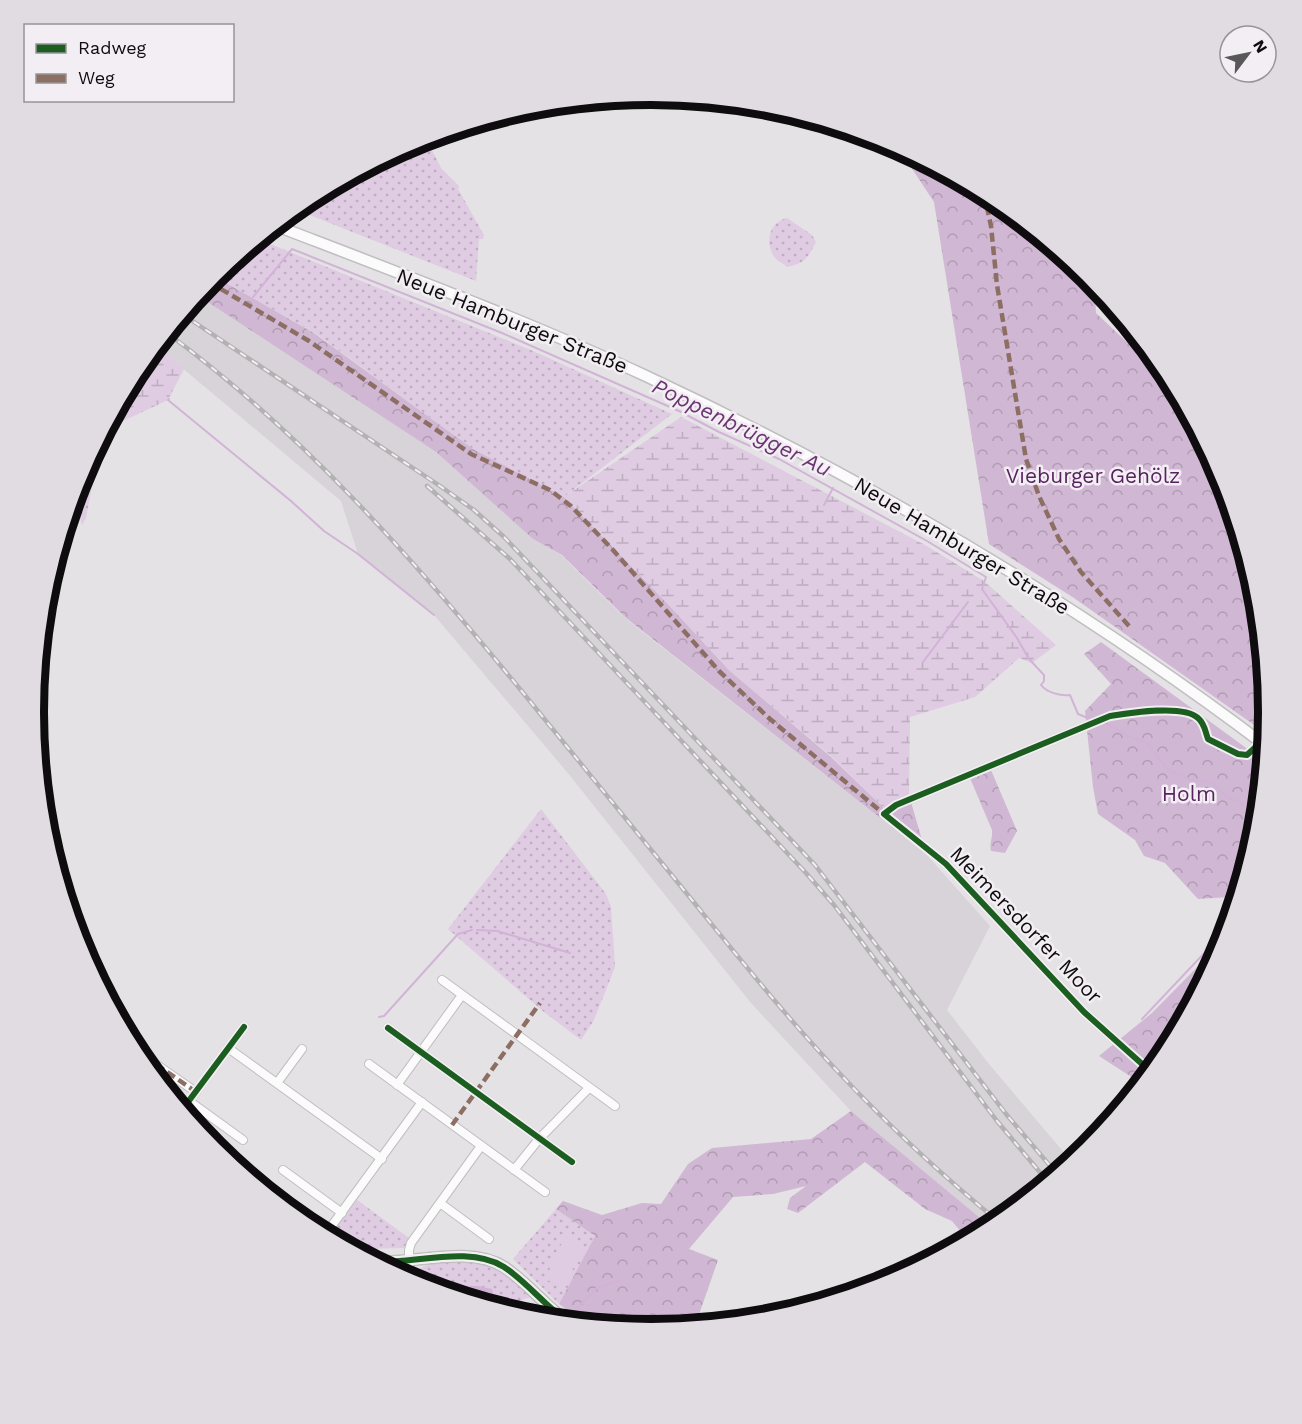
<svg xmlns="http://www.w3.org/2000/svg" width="1302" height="1424" font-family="'Work Sans',sans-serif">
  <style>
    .built { fill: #d8d2d9 }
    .green { fill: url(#green-dots) }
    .forest { fill: url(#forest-crowns) }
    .wetland { fill: url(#wetland-marsh) }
    .pitch { fill: #dfcbe2 }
    .water { fill: url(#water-waves) }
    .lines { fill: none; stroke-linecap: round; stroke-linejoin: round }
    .stream { stroke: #d2b3d7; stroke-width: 2 }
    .minor-casing { stroke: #c0bec0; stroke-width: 10 }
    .tertiary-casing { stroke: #c0bec0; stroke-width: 13 }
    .secondary-casing { stroke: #c0bec0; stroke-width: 13 }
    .minor { stroke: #fbfbfb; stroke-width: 8 }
    .tertiary { stroke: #fbfbfb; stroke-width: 10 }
    .secondary { stroke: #fbfbfb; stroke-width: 10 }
    .rail-casing { stroke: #b3b2b3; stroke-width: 4.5 }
    .rail { stroke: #f3eef3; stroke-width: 2; stroke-dasharray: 7; stroke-linecap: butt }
    .quiet { stroke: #8d6e63; stroke-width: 4.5; stroke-dasharray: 9 4.5; stroke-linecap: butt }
    .cycleway-casing { stroke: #f3eef3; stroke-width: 10 }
    .cycleway { stroke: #1b5e20; stroke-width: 6 }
    .labels { text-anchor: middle; stroke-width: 5; stroke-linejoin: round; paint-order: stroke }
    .street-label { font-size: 21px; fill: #0e0c0e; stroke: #f3eef3 }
    .park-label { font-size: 21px; fill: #57235f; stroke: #f3eef3 }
    .water-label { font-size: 22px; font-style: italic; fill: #6b3572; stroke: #f3eef3 }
    .rim { fill: none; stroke: #0e0c0e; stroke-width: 8 }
  </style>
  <defs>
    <pattern id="green-dots" width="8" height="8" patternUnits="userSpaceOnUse" patternTransform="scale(1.5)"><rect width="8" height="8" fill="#dfcbe2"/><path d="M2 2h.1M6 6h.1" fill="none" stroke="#beadc1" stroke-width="1.8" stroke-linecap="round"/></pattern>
    <pattern id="forest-crowns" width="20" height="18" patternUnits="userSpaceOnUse" patternTransform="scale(1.5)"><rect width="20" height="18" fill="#d0b7d3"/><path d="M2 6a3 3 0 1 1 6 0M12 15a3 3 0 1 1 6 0" fill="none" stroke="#b19cb4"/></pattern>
    <pattern id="wetland-marsh" width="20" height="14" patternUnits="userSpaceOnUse" patternTransform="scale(1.5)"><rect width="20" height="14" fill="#dfcbe2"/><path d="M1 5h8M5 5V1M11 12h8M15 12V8" fill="none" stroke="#beadc1"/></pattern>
    <pattern id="water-waves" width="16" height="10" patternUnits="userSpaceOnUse" patternTransform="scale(1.5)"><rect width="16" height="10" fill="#d2b3d7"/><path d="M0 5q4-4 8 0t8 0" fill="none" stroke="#b399b7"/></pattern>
  </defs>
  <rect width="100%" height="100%" fill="#e4e2e5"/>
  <path class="built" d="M197 295 436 452 533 539 561 555 626 619 926 854 990 926 947 1010 989 1064 1072 1162 991 1227 851 1111 751 1003 567 772 434 615 358 554 341 501 156 346Z"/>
  <path class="green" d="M428 137 426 138 441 168 459 186 458 189 484 235 483 239H479L476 281 307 214 303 202 308 198 415 141Z
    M787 218 812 235 816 242C808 257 806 263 787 267 784 264 778 261 775 258 764 243 769 222 787 218Z
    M258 239 531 350 672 414 564 497 473 449 315 333 228 284 215 274Z
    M91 454 96 466 86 518 82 525 74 496 80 475Z
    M541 809 606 894 611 907 615 967 594 1020 581 1040 544 1012 448 929Z
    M357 1200 409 1238 404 1248 365 1249 348 1247 328 1237Z
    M556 1209 595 1236 559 1304 513 1259Z
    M476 1261C500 1265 516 1280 531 1297L496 1308 421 1285 423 1282 414 1275C428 1256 455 1261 476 1261Z"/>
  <path class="forest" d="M897 146 995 198 1088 275 1100 290 1095 297 1096 313 1152 366 1158 360 1165 369 1222 476 1257 592 1269 712 1267 734 1074 598 989 544 934 202Z
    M215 274 228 284 314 333 473 449 564 497 667 603 729 670 830 756 884 808 909 795 926 854 626 618 562 555 533 539 436 452 197 295Z
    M1101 642 1264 761 1257 833 1239 892 1229 897 1198 899 1165 863 1144 856 1135 840 1098 814 1093 787 1085 711 1111 684 1084 654Z
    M991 770 1017 831 1005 853 991 851C989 843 993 838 992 830L970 778Z
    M1213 951 1220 952 1165 1056 1140 1086 1130 1076 1099 1056 1152 1013Z
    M851 1111 991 1227 968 1240 952 1221 925 1209 865 1162 798 1213 787 1209 790 1198 806 1186 773 1194 733 1197 689 1249 718 1260 695 1326 678 1327 661 1325 647 1319 633 1320 570 1312 559 1304 595 1236 556 1209 563 1201 602 1215 642 1203 661 1204 688 1164 712 1148 811 1139Z"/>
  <path class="wetland" d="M156 346 184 369 168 400 123 421 113 414 137 368Z
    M681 417 925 545 984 581 1056 645 1032 663 1019 658 975 697 910 717 909 795 884 808 830 755 729 670 667 603 564 497Z"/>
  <path class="pitch" d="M565 1236 584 1245 564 1288 545 1279Z"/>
  <path class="water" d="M463 1286H478L492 1289 494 1298 485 1304 453 1295Z"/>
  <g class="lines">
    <path class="stream" d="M300 204 303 213
      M253 297 292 249 502 333 679 411 719 432 779 459 927 541 986 577 982 589 1017 638 1029 659 1044 675V681L1041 685C1047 693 1061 696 1070 695L1078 714 1093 720
      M169 399 168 400 291 501 324 531 358 554 434 615
      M824 505 833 488
      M923 662 968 602
      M1099 725H1109L1128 736 1147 743 1167 769 1191 780 1211 782 1228 798 1254 807 1260 805
      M477 930 497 931 570 953
      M379 1017 384 1016 458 934 472 930
      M1142 1019 1210 947 1223 923 1234 908
      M575 1310 597 1288 621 1280"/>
    <defs>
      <path id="minor" d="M442 980 615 1106
        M388 1028 572 1162
        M130 1042 134 1049 196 1092
        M228 1048 382 1159
        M369 1064 545 1192
        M1151 1072 1084 1012 946 864 884 814 896 805 1110 716C1129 713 1183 704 1198 718 1205 724 1205 731 1208 739L1238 754 1247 755 1261 742
        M277 1083 302 1049
        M397 1085 462 995
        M189 1101 243 1140
        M182 1110 244 1027
        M283 1170 342 1213
        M514 1170 539 1139 589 1088
        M440 1203 489 1239
        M325 1235 422 1102
        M405 1278 409 1272V1250L411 1243 481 1146
        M652 1330 661 1329"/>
      <path id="tertiary" d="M375 1262C414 1264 469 1245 504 1267 527 1282 545 1306 568 1322
        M623 1327 629 1328"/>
      <path id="secondary" d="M274 225C399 273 525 320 646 376 864 478 1074 601 1266 746"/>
    </defs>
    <use href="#minor" class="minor-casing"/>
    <use href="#tertiary" class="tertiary-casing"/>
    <use href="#secondary" class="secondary-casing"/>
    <use href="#minor" class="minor"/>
    <use href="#tertiary" class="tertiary"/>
    <use href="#secondary" class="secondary"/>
    <defs>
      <path id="rail" d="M182 314 440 486 474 510 504 537 815 865 1006 1114 1057 1174
        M167 333C303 433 413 559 520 689 573 754 626 819 679 884 732 949 784 1015 842 1076 891 1128 944 1177 999 1222
        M427 486 510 559 806 873 834 905 997 1121 1048 1182"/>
    </defs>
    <use href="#rail" class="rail-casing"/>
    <use href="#rail" class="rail"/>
    <path class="quiet" d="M984 193 991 226 997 285 1026 459 1039 496 1059 539 1081 572 1129 626
      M209 282 309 341 471 454 550 490 571 506 613 550 719 671 770 719 884 814
      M134 1049 196 1092
      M452 1125 540 1003"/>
    <defs>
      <path id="cycleway" d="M388 1028 572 1162
        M1151 1072 1084 1012 946 864 884 814 896 805 1110 716C1129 713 1183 704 1198 718 1205 724 1205 731 1208 739L1238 754 1247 755 1261 742
        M182 1110 244 1027
        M375 1262C414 1264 469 1245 504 1267 527 1282 545 1306 568 1322"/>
    </defs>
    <use href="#cycleway" class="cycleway-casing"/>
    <use href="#cycleway" class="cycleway"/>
  </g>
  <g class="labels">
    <g class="street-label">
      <text transform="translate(512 321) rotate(22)" y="7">Neue Hamburger Straße</text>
      <text transform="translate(962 546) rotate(31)" y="7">Neue Hamburger Straße</text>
      <text transform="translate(1026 925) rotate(46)" y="7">Meimersdorfer Moor</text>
    </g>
    <g class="park-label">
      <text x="1093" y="483">Vieburger Gehölz</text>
      <text x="1189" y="801">Holm</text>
    </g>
    <g class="water-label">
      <text transform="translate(742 427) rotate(26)" y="8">Poppenbrügger Au</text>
    </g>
  </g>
  <path d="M0 0H1302V1424H0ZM44 712a607 607 0 1 1 1214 0a607 607 0 1 1-1214 0Z" fill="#e1dce1" fill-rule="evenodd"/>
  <path class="rim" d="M44 712a607 607 0 1 1 1214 0a607 607 0 1 1-1214 0Z"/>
  <rect x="24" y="24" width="210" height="78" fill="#f3eef3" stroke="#979497" stroke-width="1.5"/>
  <rect x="36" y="44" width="30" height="9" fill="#1b5e20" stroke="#979497" stroke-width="1.5"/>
  <text x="78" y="54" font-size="18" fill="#0e0c0e">Radweg</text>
  <rect x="36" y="74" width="30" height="9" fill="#8d6e63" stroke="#979497" stroke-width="1.5"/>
  <text x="78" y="84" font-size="18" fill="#0e0c0e">Weg</text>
  <g transform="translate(1248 54) rotate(58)"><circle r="28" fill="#f3eef3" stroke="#979497" stroke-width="1.5"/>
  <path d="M0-4.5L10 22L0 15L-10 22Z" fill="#595759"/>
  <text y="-9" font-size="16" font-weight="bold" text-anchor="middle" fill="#0e0c0e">N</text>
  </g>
</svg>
